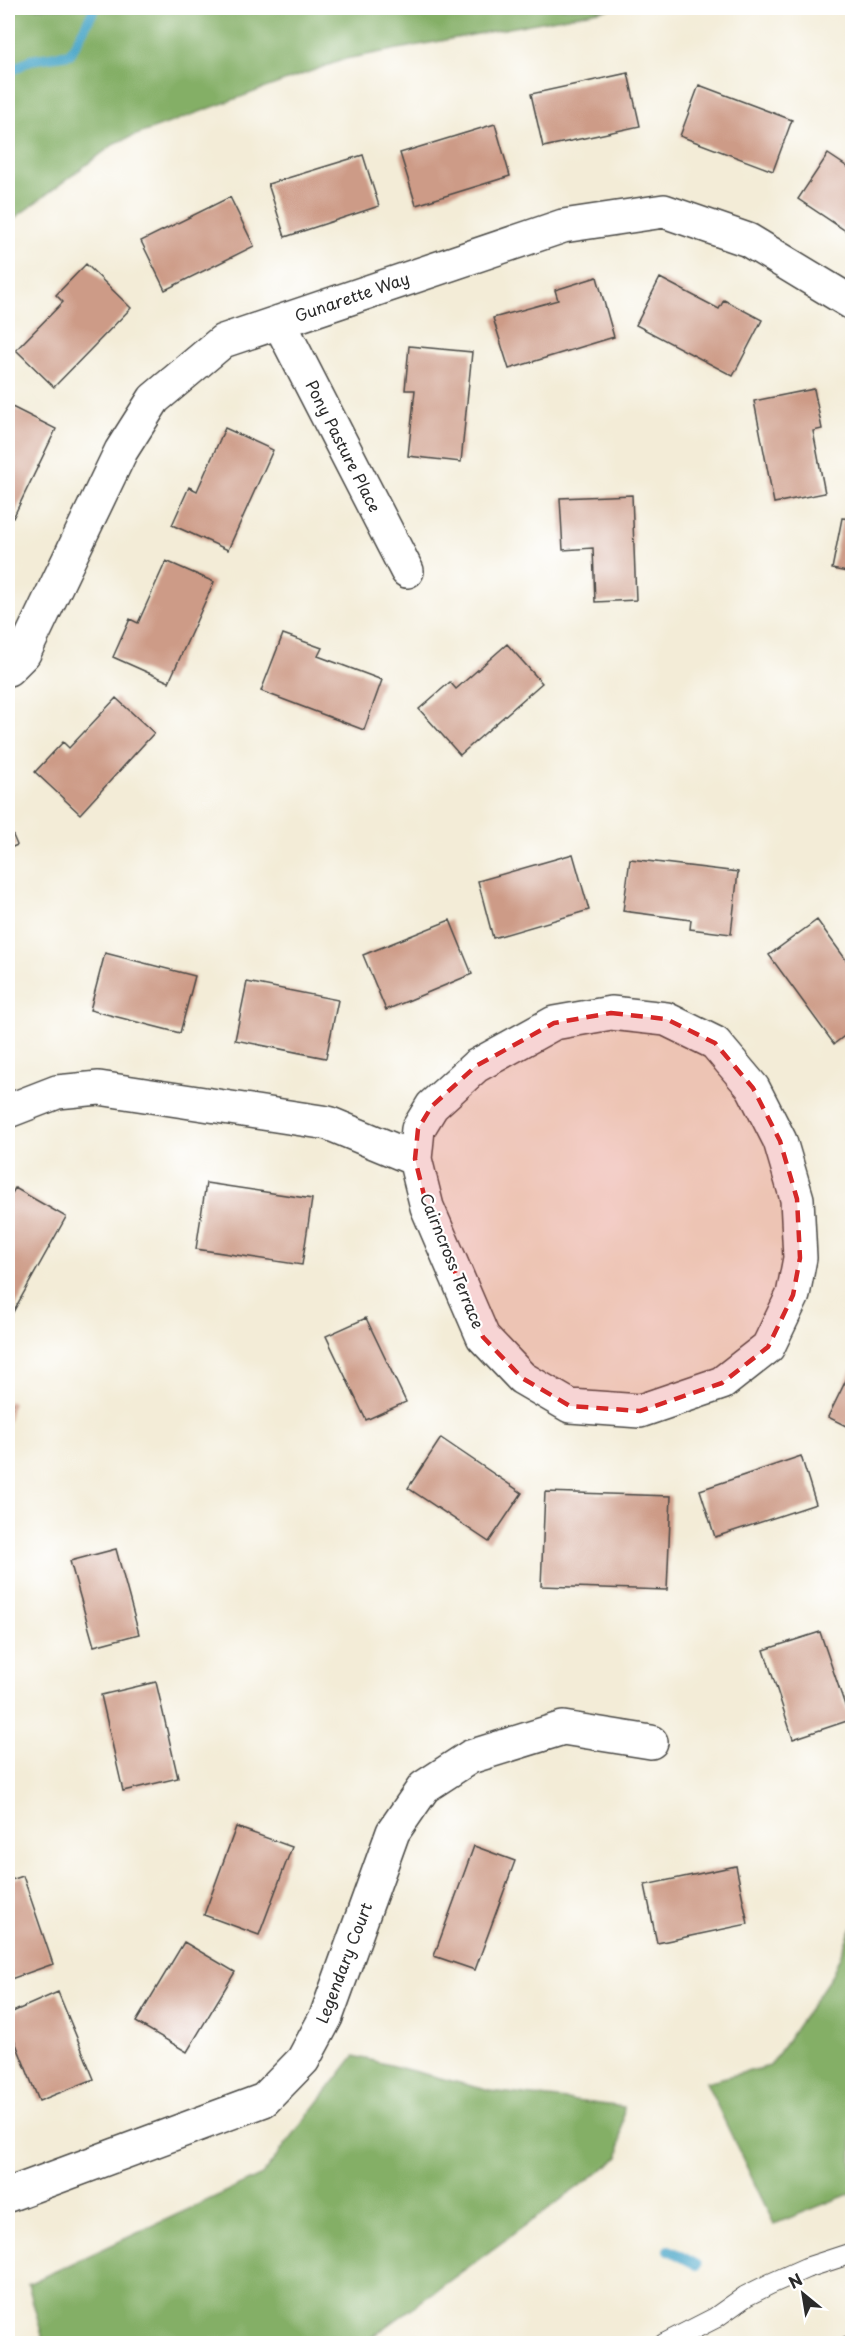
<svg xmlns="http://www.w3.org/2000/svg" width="860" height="2351" font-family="'Playpen Sans',sans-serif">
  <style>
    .forest { fill: #84af66; stroke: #586d48; stroke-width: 1.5 }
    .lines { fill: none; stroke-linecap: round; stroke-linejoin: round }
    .stream { stroke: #48a6c7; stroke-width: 10 }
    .building { fill: #cd9b87 }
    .service-casing { stroke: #494845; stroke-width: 22 }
    .minor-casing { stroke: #494845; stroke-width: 36 }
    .service { stroke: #fff; stroke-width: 20 }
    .minor { stroke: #fff; stroke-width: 33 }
    .marked { fill: #d62828; fill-opacity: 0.2; stroke: #d62828; stroke-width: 4.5; stroke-dasharray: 12 8; stroke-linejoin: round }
    .labels { text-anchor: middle; stroke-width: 4.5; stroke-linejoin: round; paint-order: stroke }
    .street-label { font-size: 16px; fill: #2b2b2b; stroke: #fff }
  </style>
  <rect width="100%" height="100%" fill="#fff"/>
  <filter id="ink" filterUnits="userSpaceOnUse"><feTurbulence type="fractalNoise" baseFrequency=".0167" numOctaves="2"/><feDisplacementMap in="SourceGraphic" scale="12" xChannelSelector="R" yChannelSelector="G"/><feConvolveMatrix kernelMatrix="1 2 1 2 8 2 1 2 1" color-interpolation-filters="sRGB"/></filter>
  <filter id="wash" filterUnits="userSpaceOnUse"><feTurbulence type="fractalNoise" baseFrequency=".008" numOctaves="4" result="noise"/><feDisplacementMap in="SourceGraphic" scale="24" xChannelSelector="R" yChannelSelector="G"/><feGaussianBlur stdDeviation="1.35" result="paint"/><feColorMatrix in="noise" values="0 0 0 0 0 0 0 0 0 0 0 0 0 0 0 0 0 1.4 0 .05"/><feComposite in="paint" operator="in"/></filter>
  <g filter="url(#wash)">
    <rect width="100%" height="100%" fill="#f3ecd7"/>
    <path class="forest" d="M8 8H615L345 59 117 142 8 223Z
      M852 1927V2193L774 2224 706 2082 770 2066 832 1975Z
      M354 2056 491 2091 624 2107 619 2157 364 2343H44L28 2284 262 2175Z"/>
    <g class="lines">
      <path class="stream" d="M8 73 30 60 70 54 95 8
        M669 2250 697 2265"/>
    </g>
    <g id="blocks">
      <path class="building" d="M628 73 640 126 543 147 531 94Z
        M699 85 792 120 773 171 680 136Z
        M495 124 510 176 416 205 400 153Z
        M828 154 852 170V235L798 199Z
        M363 155 379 206 285 237 268 184Z
        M230 197 254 246 165 290 141 241Z
        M86 264 131 308 54 387 16 350 63 302 56 295Z
        M597 277 614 337 509 369 493 318 558 300 555 290Z
        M660 278 719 309 724 300 762 320 733 376 636 325Z
        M409 346 472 352 461 462 408 456 415 390H405Z
        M814 389 822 429 813 431 825 493 774 503 754 401Z
        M8 405 56 429 13 518 8 515Z
        M225 428 273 450 228 550 172 525 189 487 197 491Z
        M632 495 636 600 595 602 593 548 563 550 560 498Z
        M842 518 852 519V573L832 569Z
        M166 561 214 582 169 682 113 657 130 619 138 623Z
        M283 634 322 648 318 656 382 680 364 730 261 691Z
        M507 644 542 683 460 755 419 709 450 682 456 689Z
        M116 698 154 733 80 814 35 772 63 742 69 748Z
        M8 824 17 845 8 849Z
        M573 854 589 910 493 938 478 881Z
        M630 859 738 872 731 934 690 929 691 920 623 911Z
        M450 920 472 974 386 1010 363 955Z
        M817 920 852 968V1030L834 1044 769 955Z
        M105 953 195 976 180 1033 90 1010Z
        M247 982 338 1000 326 1058 235 1040Z
        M206 1183 312 1199 302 1265 196 1249Z
        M15 1188 66 1217 8 1321V1200Z
        M366 1318 406 1402 366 1420 326 1336Z
        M852 1368V1429L828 1417Z
        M8 1401 13 1403 8 1424Z
        M441 1438 522 1493 489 1542 408 1488Z
        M801 1456 816 1504 715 1537 700 1490Z
        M545 1492 671 1496 667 1590 541 1586Z
        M116 1549 139 1634 94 1646 70 1561Z
        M820 1632 850 1720 793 1739 764 1650Z
        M156 1682 178 1778 123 1791 101 1695Z
        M236 1827 292 1847 259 1935 204 1915Z
        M474 1846 515 1861 475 1970 434 1956Z
        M736 1866 748 1924 657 1943 645 1885Z
        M23 1876 53 1964 8 1980V1881Z
        M184 1942 235 1972 187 2052 136 2022Z
        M58 1992 94 2079 39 2101 8 2024V2014Z
        M852 2334V2344H828V2343Z"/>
    </g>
  </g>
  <g filter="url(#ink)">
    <use href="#blocks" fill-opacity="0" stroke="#494845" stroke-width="1.5"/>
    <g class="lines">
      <defs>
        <path id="service" d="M664 2344 715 2318 746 2296 770 2284 806 2268 852 2253"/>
        <path id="minor" d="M279 322 407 571
          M8 669 24 653 121 451 154 399 223 341 563 226 664 211 748 240 852 303
          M611 1013 666 1019 715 1043 753 1088 780 1141 797 1199 800 1258 793 1295 768 1347 722 1383 640 1411 570 1406 522 1378 483 1337 427 1207 415 1159 418 1129 432 1106 476 1066 554 1023Z
          M8 1111 57 1092 99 1088 328 1123 415 1159
          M8 2195 264 2100 303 2060 326 2017 393 1832 424 1787 470 1757 563 1728 651 1742"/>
      </defs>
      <use href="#service" class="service-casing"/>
      <use href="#minor" class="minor-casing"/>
      <use href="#service" class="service"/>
      <use href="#minor" class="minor"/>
    </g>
  </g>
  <path class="marked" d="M611 1013 666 1019 715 1043 753 1088 780 1141 797 1199 800 1258 793 1295 768 1347 722 1383 640 1411 570 1406 522 1378 483 1337 427 1207 415 1159 418 1129 432 1106 476 1066 554 1023Z"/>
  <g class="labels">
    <g class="street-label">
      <text transform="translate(352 297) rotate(-19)" y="6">Gunarette Way</text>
      <text transform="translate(343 446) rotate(63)" y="6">Pony Pasture Place</text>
      <text transform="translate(452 1261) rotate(68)" y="6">Cairncross Terrace</text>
      <text transform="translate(344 1963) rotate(-69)" y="6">Legendary Court</text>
    </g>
  </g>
  <rect width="860" height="2351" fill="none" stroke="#fff" stroke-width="30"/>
  <g transform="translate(803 2294) rotate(330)" stroke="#ffffff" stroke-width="4.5" paint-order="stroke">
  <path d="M0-4.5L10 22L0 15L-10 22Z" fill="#2b2b2b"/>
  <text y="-9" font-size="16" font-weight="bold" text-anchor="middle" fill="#2b2b2b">N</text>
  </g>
</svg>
